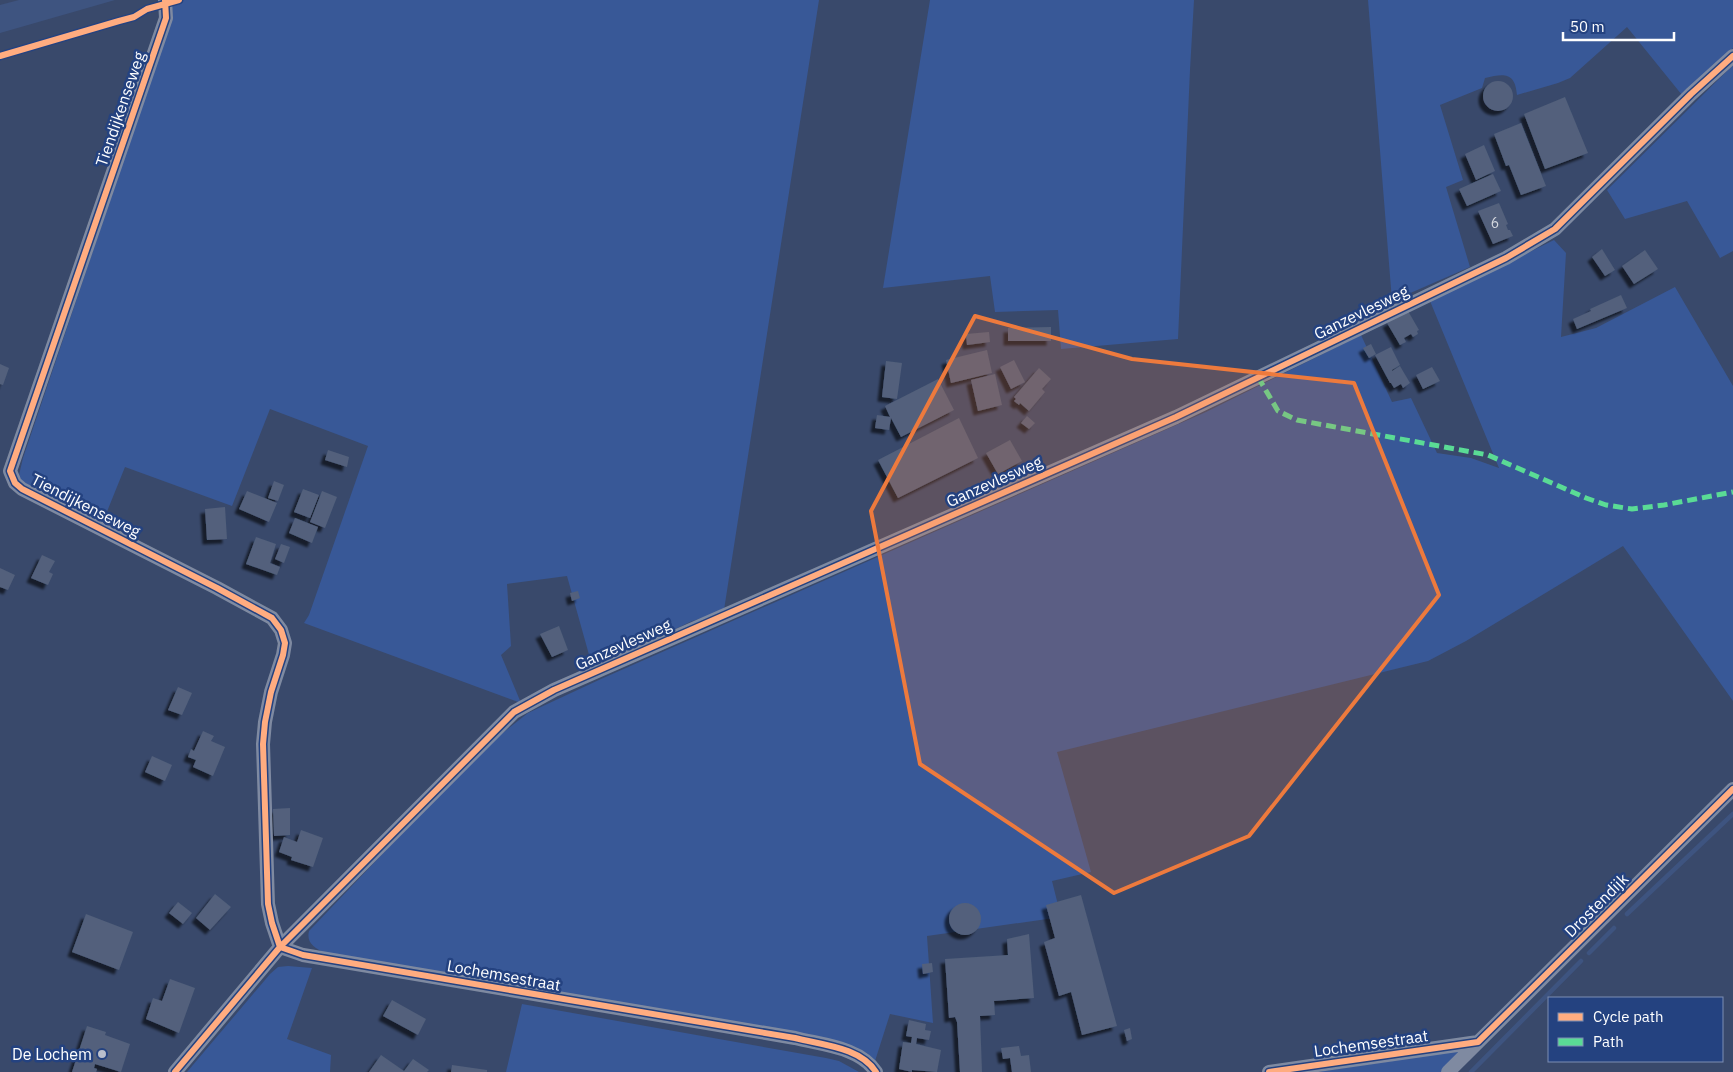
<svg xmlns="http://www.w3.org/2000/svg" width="1733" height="1072" font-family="'IBM Plex Sans',sans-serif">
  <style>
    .green { fill: #385897 }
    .water { fill: #3e5480 }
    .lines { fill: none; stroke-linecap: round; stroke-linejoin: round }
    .stream { stroke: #3e5480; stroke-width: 4.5 }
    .building { fill: #52607b; filter: url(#shadow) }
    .minor { stroke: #7f8aa1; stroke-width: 14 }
    .quiet { stroke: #5adb95; stroke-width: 5; stroke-dasharray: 10 5; stroke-linecap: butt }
    .cycleway-casing { stroke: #244280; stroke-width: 9 }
    .cycleway { stroke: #ffac80; stroke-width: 6 }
    .marked { fill: #ed7a3d; fill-opacity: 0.2; stroke: #ed7a3d; stroke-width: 4; stroke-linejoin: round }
    .poi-dot { fill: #babfcb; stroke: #244280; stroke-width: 2 }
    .labels { text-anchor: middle; stroke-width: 5; stroke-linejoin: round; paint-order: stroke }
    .number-label { font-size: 14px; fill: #d4d7de }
    .street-label { font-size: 16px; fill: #fff; stroke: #244280 }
    .poi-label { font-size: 16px; fill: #fff; stroke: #244280; text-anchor: end }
  </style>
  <defs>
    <filter id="shadow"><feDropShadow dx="-4.5" dy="4.5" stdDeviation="1" flood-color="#0009"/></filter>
  </defs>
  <rect width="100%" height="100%" fill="#39496b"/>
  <path class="green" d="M171 0H819L724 610 690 622 593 669 567 576 507 584 511 646 501 655 521 703 304 623 309 615 368 446 270 409 232 506 125 467 102 524 21 481 19 475 23 458 172 17Z
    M930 0H1194L1190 70 1178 339 1061 349 1058 310 995 312 990 276 883 288Z
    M1368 0H1733V48L1682 95 1627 27 1570 78 1558 83 1517 95C1515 71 1503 74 1485 78L1482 88 1440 105 1463 180 1446 187 1470 267 1392 301Z
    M1733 65V251L1720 258 1687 201 1625 219 1607 190Z
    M1554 240 1566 253 1561 337 1596 328 1675 287 1733 386V701L1623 546 1466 641 1428 661 1057 752 1091 872 1052 881 1061 917 927 936 933 1023 890 1014 875 1061 868 1054 855 1047 325 953C315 948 306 943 309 931L432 802 500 735 528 713 601 679 1206 412 1361 335 1392 402 1411 398 1437 453 1471 458 1499 468 1430 301Z
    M288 966 312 968 287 1039 331 1055 330 1072H187L270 974 278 967Z
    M522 1004 826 1058 839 1061 859 1072H506Z
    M1465 1050 1443 1072H1317Z"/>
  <path class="water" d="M19 0H115L0 33V5Z"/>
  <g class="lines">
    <path class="stream" d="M1627 914 1733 814
      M1589 953 1614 928
      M1471 1072 1581 961"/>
  </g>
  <path class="building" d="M1483 96a15 15 0 1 1 30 0a15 15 0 1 1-30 0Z
    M1565 97 1588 153 1545 169 1524 114Z
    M1521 123 1546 186 1521 195 1509 165 1506 166 1494 134Z
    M1484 145 1495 171 1476 180 1465 154Z
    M1493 174 1501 191 1467 206 1459 189Z
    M1499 203 1508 224 1506 225 1508 230H1510L1513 236 1493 244 1478 211Z
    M1602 249 1615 270 1605 276 1592 257Z
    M1645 250 1658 269 1634 284 1622 266Z
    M1621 295 1627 308 1577 329 1573 319 1591 311 1590 309Z
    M1408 311 1419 330 1417 331 1418 334 1413 337 1411 334 1404 338 1406 342 1400 345 1387 323Z
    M1051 327V341H1008V328Z
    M989 332 990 342 967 345 966 334Z
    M1371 344 1376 354 1369 358 1363 348Z
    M1391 347 1400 365 1392 370V371L1400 366 1410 383 1403 388 1401 384 1394 388 1391 383H1390L1375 355Z
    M987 350 992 373 951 383 946 360Z
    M1014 360 1025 382 1011 389 1000 367Z
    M886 361 902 363 897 399 882 397Z
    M0 364 9 368 3 385 0 384Z
    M1432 367 1440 381 1423 389 1416 375Z
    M1039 368 1051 379 1042 389 1045 392 1029 411 1020 403 1019 405 1014 401 1016 399 1014 397Z
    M995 374 1002 405 978 411 971 380Z
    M938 379 954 410 901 437 891 418 889 430 875 428 877 415 890 417 885 406Z
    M1027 416 1035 423 1029 429 1021 423Z
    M959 418 978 458 898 498 878 460Z
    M1010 440 1022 461 998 474 986 453Z
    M328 450 349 457 347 467 325 460Z
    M274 481 284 485 278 501 268 498Z
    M303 489 319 495 310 518 294 512Z
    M247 491 277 503 269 522 239 509Z
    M322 491 337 497 325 528 310 522Z
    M225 507 227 539 207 540 205 509Z
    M295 518 318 527 312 543 289 533Z
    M256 537 276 544 270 563 280 567 277 575 246 564Z
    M281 544 290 547 284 563 275 559Z
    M42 555 55 561 49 572 53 574 48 585 31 578Z
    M0 568 15 575 8 590 0 587Z
    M578 591 580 598 572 601 570 593Z
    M559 626 568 650 552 657 540 634Z
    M178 687 192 693 182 715 168 710Z
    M203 731 214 736 211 741 225 747 213 776 193 767 196 760 188 757 191 749 194 751Z
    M152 756 172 765 165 781 145 772Z
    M290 808V835L274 836 273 809Z
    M301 830 323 838 313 867 291 860 292 857 279 852 284 837 297 842Z
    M215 894 231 907 210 930 196 918Z
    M1081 895 1117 1026 1082 1035 1071 992 1059 996 1044 942 1055 938 1046 905Z
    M178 902 192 913 183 924 169 913Z
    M949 919a16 16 0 1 1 32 0a16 16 0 1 1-32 0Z
    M86 914 133 932 119 970 72 952Z
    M1029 934 1034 998 994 1001 995 1015 980 1016 982 1072H960L957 1022 955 1017 949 1018 945 959 1008 955 1007 939Z
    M932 963 933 972 923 974 922 964Z
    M170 979 195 988 179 1033 146 1019 153 998 162 1001Z
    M392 1000 426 1019 418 1035 383 1016Z
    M909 1020 926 1024 925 1030 931 1031 929 1040 917 1038 916 1044 941 1050 937 1072 912 1070V1072L899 1069 903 1042 911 1043 912 1037 906 1036Z
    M87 1026 106 1032 105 1035 130 1044 121 1072 95 1064 94 1068 97 1069 96 1072H72Z
    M1130 1028 1132 1039 1127 1041 1124 1030Z
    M1019 1046 1021 1056 1029 1055 1031 1072H1012L1010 1058 1003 1059 1001 1048Z
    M381 1055 404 1071 413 1059 429 1070 427 1072H369Z
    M452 1065 487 1070V1072H451Z"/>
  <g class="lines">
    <path class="minor" d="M165 0 166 18 10 471 15 483 22 489 217 588 272 618 281 630 285 643 283 655 271 692 265 722 263 744 268 904 272 923 280 947
      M280 947 303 955 795 1038C822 1045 860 1047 876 1072
      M175 1072 280 947 514 712 554 690 1176 417 1506 258 1555 229 1691 94 1733 56
      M1269 1072 1478 1042
      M1448 1072 1733 789"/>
    <path class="quiet" d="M1258 377 1278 411 1297 420 1488 455 1586 498 1606 505 1632 509 1664 505 1733 492"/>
    <defs>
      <path id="cycleway" d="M165 0 166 18 10 471 15 483 22 489 217 588 272 618 281 630 285 643 283 655 271 692 265 722 263 744 268 904 272 923 280 947
        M0 56 119 21 134 17 147 9 179 0
        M280 947 303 955 795 1038C822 1045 860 1047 876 1072
        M175 1072 280 947 514 712 554 690 1176 417 1506 258 1555 229 1691 94 1733 56
        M1269 1072 1478 1042 1733 789"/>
    </defs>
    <use href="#cycleway" class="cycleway-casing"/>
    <use href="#cycleway" class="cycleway"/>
  </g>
  <path class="marked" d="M975 316 1132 359 1354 383 1439 595 1249 836 1114 893 920 764 871 511Z"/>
  <circle class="poi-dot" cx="102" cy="1054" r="5"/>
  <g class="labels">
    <g class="number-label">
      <text x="1495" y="228">6</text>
    </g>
    <g class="street-label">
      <text transform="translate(120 109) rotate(-71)" y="6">Tiendijkenseweg</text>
      <text transform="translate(1361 312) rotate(-26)" y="6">Ganzevlesweg</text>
      <text transform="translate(994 481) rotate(-24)" y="6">Ganzevlesweg</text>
      <text transform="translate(86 505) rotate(27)" y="6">Tiendijkenseweg</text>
      <text transform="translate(623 644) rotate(-24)" y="6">Ganzevlesweg</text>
      <text transform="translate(1596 905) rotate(-45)" y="6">Drostendijk</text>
      <text transform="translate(504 975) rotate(10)" y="6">Lochemsestraat</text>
      <text transform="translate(1371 1043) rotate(-8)" y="6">Lochemsestraat</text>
    </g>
    <g class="poi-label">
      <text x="92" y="1060">De Lochem</text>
    </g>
  </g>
  <rect x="1548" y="997" width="175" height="65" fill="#244280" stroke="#7c8eb3"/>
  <rect x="1558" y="1013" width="25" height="8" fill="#ffac80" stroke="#7c8eb3"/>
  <text x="1593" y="1022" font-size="15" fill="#ffffff">Cycle path</text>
  <rect x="1558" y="1038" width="25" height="8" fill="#5adb95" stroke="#7c8eb3"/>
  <text x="1593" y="1047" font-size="15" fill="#ffffff">Path</text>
  <path d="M1563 32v8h111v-8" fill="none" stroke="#ffffff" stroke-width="2.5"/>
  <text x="1570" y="32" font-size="15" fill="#ffffff" stroke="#244280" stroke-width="4" paint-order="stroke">50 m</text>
</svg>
